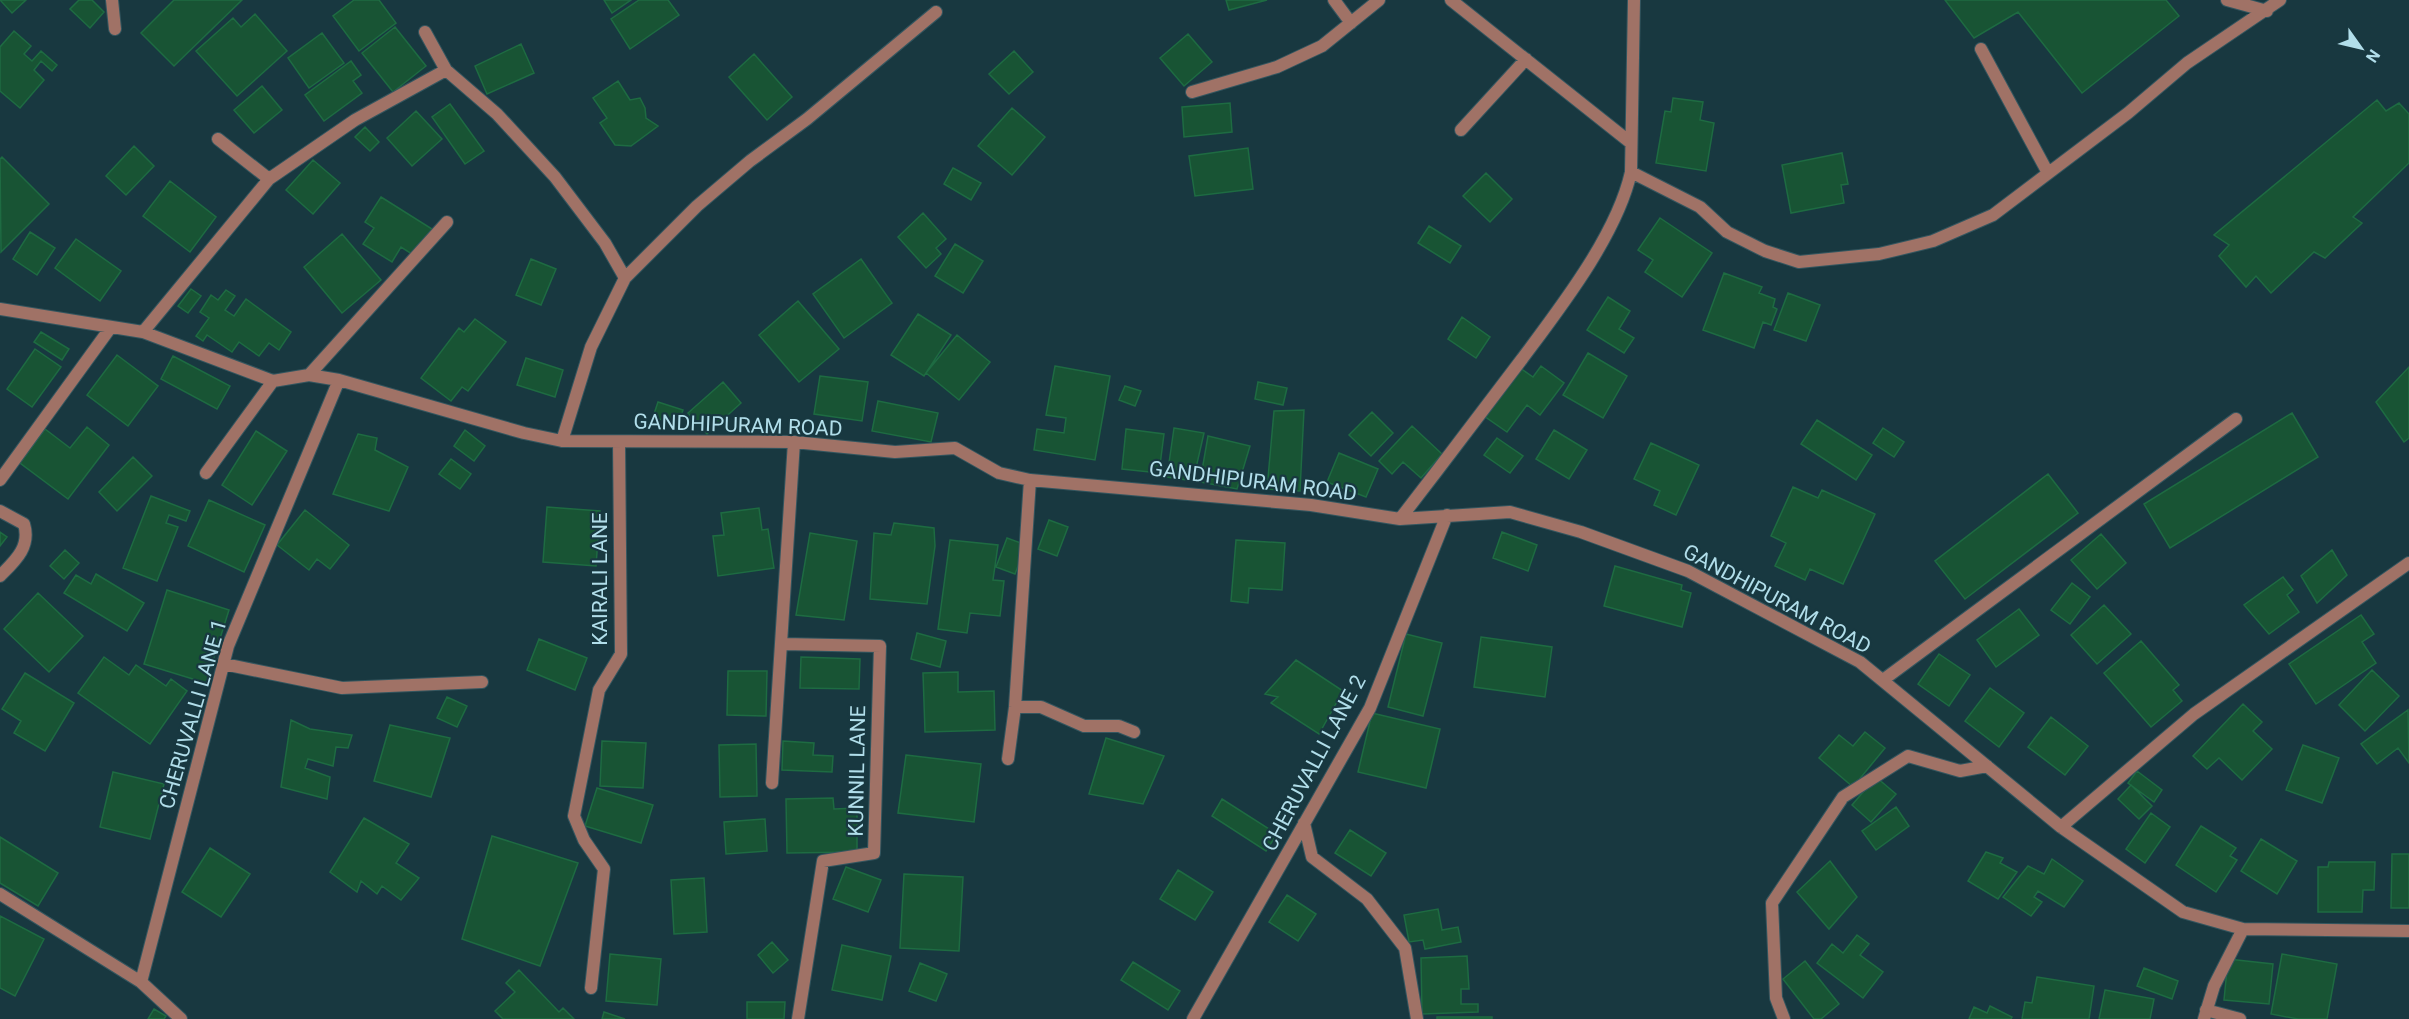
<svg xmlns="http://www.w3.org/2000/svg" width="2409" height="1019" font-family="Roboto,sans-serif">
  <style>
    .building { fill: #185434; stroke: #1e6b42; stroke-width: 1.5 }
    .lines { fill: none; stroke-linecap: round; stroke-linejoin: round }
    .minor-casing { stroke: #34565f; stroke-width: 14 }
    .minor { stroke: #a07266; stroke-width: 12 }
    .labels { text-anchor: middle; stroke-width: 4.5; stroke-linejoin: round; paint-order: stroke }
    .street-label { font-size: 21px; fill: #b1deea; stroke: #183840 }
  </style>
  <rect width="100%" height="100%" fill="#183840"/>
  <path class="building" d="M0 0H26L12 13Z
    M79 0H92L104 12 90 28 70 9Z
    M174 0H242L174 66 141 33Z
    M354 0H379L396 23 359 51 333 16Z
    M604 0H631L612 13Z
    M639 0H668L679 15 630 49 611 19Z
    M1226 0H1267L1229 10Z
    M1945 0H2166L2179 16 2082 93 2018 12 1974 38Z
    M255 14 287 51 237 96 196 51 233 18 241 27Z
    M395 27 426 66 393 92 362 53Z
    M14 31 31 46 24 54 32 61 41 51 57 65 52 71 41 61 34 70 44 80 20 108 0 91V47Z
    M322 33 344 63 309 88 288 58Z
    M1188 34 1212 62 1184 86 1160 58Z
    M521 44 534 73 487 94 475 66Z
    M1014 51 1033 72 1009 94 989 74Z
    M754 54 792 97 767 120 729 77Z
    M351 61 361 75 353 81 362 93 324 121 305 95Z
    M618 81 630 100 640 98 645 108 646 118 658 126 631 146 615 145 600 123 607 118 593 98Z
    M262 86 282 110 254 133 234 110Z
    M1673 98 1703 102 1700 120 1714 123 1706 171 1656 163 1665 111 1671 112Z
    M2377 100 2386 111 2399 103 2409 114V163L2353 217 2362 223 2325 258 2314 252 2271 293 2256 276 2246 287 2219 256 2229 245 2214 235Z
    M1230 103 1232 132 1184 137 1182 107Z
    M450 104 484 151 465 164 432 117Z
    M1012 108 1045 137 1012 175 978 146Z
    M416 111 442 139 412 166 387 138Z
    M365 127 379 142 370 151 355 137Z
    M134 146 154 166 126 195 106 176Z
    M1248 148 1253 189 1195 196 1189 156Z
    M1842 153 1848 184 1841 185 1844 203 1791 213 1782 165Z
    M2 157 49 204 1 252 0 159Z
    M313 160 340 183 313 214 286 190Z
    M953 168 981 183 971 200 944 184Z
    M1486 173 1512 199 1490 222 1463 196Z
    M170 181 216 217 190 252 143 216Z
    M381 197 432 229 415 256 401 247 392 262 363 244 374 228 365 222Z
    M923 213 946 239 936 248 941 254 926 268 898 237Z
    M1660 218 1712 253 1682 297 1645 272 1653 260 1638 250Z
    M1429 226 1461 246 1450 263 1418 243Z
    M30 232 55 248 37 275 13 259Z
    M342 234 381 280 342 313 304 267Z
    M76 239 121 271 100 301 55 268Z
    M955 244 983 261 963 293 935 276Z
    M531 259 556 269 541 305 516 295Z
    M861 259 892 303 844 338 813 294Z
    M1724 273 1762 287 1759 293 1775 299 1773 307 1777 309 1771 325 1763 322 1754 348 1703 330Z
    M191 289 201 296 188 313 178 306Z
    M226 290 235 296 225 310 234 316 246 299 291 332 279 350 269 343 259 356 239 342 232 352 207 335 203 341 196 336 209 318 200 312 211 295 218 300Z
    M1788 293 1820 305 1806 341 1774 330Z
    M1608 297 1630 311 1619 329 1634 338 1624 353 1587 330Z
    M798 301 839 349 799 382 759 335Z
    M918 314 951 335 924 376 891 355Z
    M1462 317 1490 337 1476 358 1448 339Z
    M475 319 506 342 468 391 462 387 451 401 421 378 459 328 464 332Z
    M41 332 69 349 62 360 34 342Z
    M957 335 990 362 959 400 926 373Z
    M35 349 61 367 32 407 7 389Z
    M1588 353 1627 376 1603 418 1563 395Z
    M117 355 158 386 128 426 87 395Z
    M173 356 230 386 217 409 161 379Z
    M526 358 563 370 555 397 517 385Z
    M1055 366 1110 376 1095 460 1034 450 1037 429 1064 433 1066 418 1046 415Z
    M1541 366 1564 383 1540 415 1527 405 1507 432 1484 416 1520 368 1533 377Z
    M2409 367V438L2404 442 2376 402Z
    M820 376 868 382 862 421 814 414Z
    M723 382 741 403 707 434 688 413Z
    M1258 382 1287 388 1283 405 1255 399Z
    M1125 386 1141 391 1135 406 1119 400Z
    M878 401 938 413 931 442 872 431Z
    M658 402 683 410 678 425 653 417Z
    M1304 410 1300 491 1267 489 1274 411Z
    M1372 412 1393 433 1371 456 1349 435Z
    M2292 413 2318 457 2170 548 2144 504Z
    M1817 420 1872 455 1856 480 1801 444Z
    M1412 426 1442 454 1421 478 1403 462 1392 474 1379 461Z
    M87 427 109 445 68 499 20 463 45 429 70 448Z
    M1174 428 1204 433 1193 481 1167 477Z
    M1883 428 1904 442 1894 457 1873 443Z
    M1126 429 1164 434 1159 473 1122 469Z
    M465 430 485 446 474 461 454 446Z
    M1554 430 1587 450 1569 479 1536 459Z
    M256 431 287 451 252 505 222 485Z
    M358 434 377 438 375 450 408 467 389 511 333 494Z
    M1208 436 1250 446 1237 489 1200 482Z
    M1497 438 1523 456 1510 473 1484 455Z
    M1651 443 1699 465 1676 515 1654 505 1660 491 1634 479Z
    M1339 453 1378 469 1366 497 1327 482Z
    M133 457 152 476 117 511 99 492Z
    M451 459 471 474 460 489 439 474Z
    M2048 474 2078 513 1965 599 1935 561Z
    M1793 487 1818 498 1822 490 1875 514 1843 584 1810 569 1805 580 1775 566 1786 543 1771 536Z
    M151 496 190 511 186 521 169 515 166 523 178 527 157 581 123 568Z
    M209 500 265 525 244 572 188 546Z
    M547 507 600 511 596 566 543 562Z
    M759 508 762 530 768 529 774 568 718 576 713 536 724 535 721 513Z
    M305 510 349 545 330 569 317 559 309 570 277 545Z
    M1049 520 1068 527 1057 556 1038 549Z
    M894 523 934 528 935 546 927 604 870 599 874 533 891 535Z
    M0 532 7 537 0 546Z
    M1502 532 1537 545 1528 571 1493 558Z
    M810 533 857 541 844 620 796 615Z
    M2101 534 2126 563 2097 589 2071 560Z
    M1007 538 1026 545 1015 574 996 567Z
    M950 540 998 545 993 580 1004 581 1000 616 970 613 967 633 938 629Z
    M1236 540 1285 543 1282 590 1249 588 1248 603 1231 601Z
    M65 550 79 563 64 579 50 566Z
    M2332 550 2347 575 2317 603 2301 576Z
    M1615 566 1682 585 1681 590 1691 593 1682 627 1604 606Z
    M96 574 144 603 127 631 64 593 76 575 91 584Z
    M2283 577 2293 590 2287 595 2299 612 2269 634 2244 605Z
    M2072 583 2090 597 2070 624 2051 610Z
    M167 590 229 610 206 683 144 664Z
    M38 593 83 636 49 672 4 629Z
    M2104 605 2131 634 2097 664 2071 635Z
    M2019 609 2039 635 1996 667 1977 640Z
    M2361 615 2374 634 2362 642 2376 663 2316 704 2289 664Z
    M917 633 946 641 940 667 911 659Z
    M1406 634 1442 643 1423 716 1388 707Z
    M1481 637 1552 647 1545 697 1474 687Z
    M539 639 587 658 575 690 527 670Z
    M2141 641 2179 685 2173 690 2182 701 2151 727 2104 673Z
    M1939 654 1970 675 1949 706 1918 684Z
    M104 657 129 675 136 665 166 686 171 679 187 691 150 744 78 693Z
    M801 657 860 659 859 689 800 688Z
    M1296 660 1343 691 1319 734 1271 703 1278 697 1265 694Z
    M2372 670 2399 696 2365 731 2339 705Z
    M728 671H767L766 716 727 715Z
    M958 672V692L994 691 995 730 925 732 923 673Z
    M25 673 74 703 45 751 14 733 21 721 2 709Z
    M1990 688 2024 713 1999 747 1965 721Z
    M447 697 467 706 457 727 437 718Z
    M2243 704 2262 722 2253 731 2272 749 2242 780 2219 758 2207 769 2193 756Z
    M2408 710 2409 763 2398 748 2377 764 2361 744Z
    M1372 713 1440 729 1426 788 1358 772Z
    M2051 717 2088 746 2065 775 2028 747Z
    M291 720 310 729 352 735 348 748 336 747 333 766 308 759 305 768 330 777 327 799 281 787Z
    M390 725 450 738 431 797 374 781Z
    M1865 732 1885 748 1853 787 1819 758 1839 735 1853 746Z
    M1106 738 1164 756 1143 804 1089 794Z
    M602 741 646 743 643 788 600 786Z
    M783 741 814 743 813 755 833 756 832 772 782 770Z
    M756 744 757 796 720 797 719 745Z
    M2303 745 2339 758 2322 803 2286 790Z
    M906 755 981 764 974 822 898 813Z
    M2137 771 2162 790 2154 802 2128 783Z
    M113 772 164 784 150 839 100 827Z
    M1876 777 1896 794 1871 822 1852 805Z
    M2131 785 2152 806 2139 819 2118 799Z
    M597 788 653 805 641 843 585 826Z
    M833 798 834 809 857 808V852L787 853 786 799Z
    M1222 799 1277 834 1266 851 1212 816Z
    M1896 807 1909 826 1876 850 1862 831Z
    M2151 813 2170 827 2145 863 2126 849Z
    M364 818 409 844 396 863 419 878 401 900 382 886 377 894 361 881 357 892 330 872Z
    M765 819 767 851 726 854 724 822Z
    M2201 826 2236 848 2230 856 2237 860 2216 892 2176 865Z
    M1350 830 1386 853 1371 876 1335 853Z
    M492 836 578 863 540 966 462 939Z
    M0 837 58 873 38 906 0 883Z
    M2261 839 2297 861 2277 894 2241 871Z
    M210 848 250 874 221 917 182 892Z
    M1986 852 2003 858 2000 863 2017 872 1998 899 1968 881Z
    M2392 854H2409V908H2391Z
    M2052 859 2083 881 2064 907 2038 891 2034 897 2042 902 2031 916 2003 897 2028 866 2044 874Z
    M1830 861 1857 897 1829 929 1797 892Z
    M2329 862H2375L2374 890H2363L2362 912H2318V867H2328Z
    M846 867 881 880 868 912 833 899Z
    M1178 870 1213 892 1195 920 1160 899Z
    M904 874 963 877 959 951 900 948Z
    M704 878 707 932 674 934 671 880Z
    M1287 895 1316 914 1298 941 1269 922Z
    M1438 909 1442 930 1458 927 1461 942 1425 949 1423 940 1409 942 1404 915Z
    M0 916 44 939 15 996 0 988Z
    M1857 935 1869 944 1860 955 1883 972 1863 998 1817 963 1832 944 1843 953Z
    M772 942 788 960 773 973 758 955Z
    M842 945 891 956 882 1000 832 990Z
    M610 954 661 959 657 1005 606 1001Z
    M2282 954 2337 964 2327 1019H2298L2271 1014Z
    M1467 956 1469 989H1461V1004H1478V1012L1422 1014 1421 958Z
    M2228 959 2273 964 2269 1004 2224 1000Z
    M1805 961 1839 1004 1821 1019H1814L1783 979Z
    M1133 962 1180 991 1168 1010 1121 980Z
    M920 963 947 974 936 1001 909 991Z
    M2144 968 2178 981 2172 999 2137 986Z
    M519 970 559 1012 563 1008 574 1019H503L495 1011 515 992 506 983Z
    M2037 977 2094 986 2089 1019H2022L2025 1002 2032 1003Z
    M2105 990 2154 999 2150 1019H2099Z
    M747 1002H785L784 1019H747Z
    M1990 1006 2012 1017 2011 1019H1969L1974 1007 1987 1013Z
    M154 1009 166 1016 164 1019H148Z
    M604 1012 625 1019H602Z
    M1437 1017H1492V1019H1437Z"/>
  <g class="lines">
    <defs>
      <path id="minor" d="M112 0 115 29
        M1334 0 1351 23
        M1451 0 1631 143
        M2227 0 2267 11
        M425 32 446 70 497 114 555 177 605 243 625 278
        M1981 49 2048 173
        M1192 92 1277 67 1322 46 1379 0
        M1461 130 1526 59
        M218 139 269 179
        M1631 172 1700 207 1727 232 1765 251 1799 262 1879 254 1933 241 1993 215 2128 113 2187 63 2280 0
        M0 309 143 332 273 381 309 375 339 380 524 433 562 441 794 442 895 452 955 448 999 473 1030 480 1311 505 1400 519 1510 512 1581 532 1688 571 1860 662 2061 827 2183 912 2243 929 2409 931
        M143 332 269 179 355 120 446 70
        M309 375 447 222
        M562 441 591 347 625 278 697 206 750 161 807 119 936 12
        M206 473 273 381
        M0 480 111 327
        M0 511 24 524C31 547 15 561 0 576
        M1400 519C1441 466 1481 413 1522 359 1560 308 1617 235 1631 172L1634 0
        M783 644 880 646 874 853 823 861 798 1019
        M224 664 342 688 482 682
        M1883 680 2236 419
        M1015 707H1041L1084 726H1119L1134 732
        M1008 759 1015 707 1030 480
        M772 783 794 442
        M1304 823 1312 857 1367 899 1405 948 1417 1019
        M2061 827 2194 714 2409 563
        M0 894 141 982
        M591 988 604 869 584 840 574 816 599 690 621 654 619 442
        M2206 1010 2240 1019
        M181 1019 141 982 228 646 339 380
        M1193 1019 1370 708 1447 515
        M1784 1019 1776 998 1772 903 1843 797 1908 756 1960 771 1987 766
        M2204 1019 2214 986 2243 929"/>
    </defs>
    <use href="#minor" class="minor-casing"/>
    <use href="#minor" class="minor"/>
  </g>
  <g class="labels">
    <g class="street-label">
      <text transform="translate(738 425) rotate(2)" y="7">GANDHIPURAM ROAD</text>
      <text transform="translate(1253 481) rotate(7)" y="7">GANDHIPURAM ROAD</text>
      <text transform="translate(600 579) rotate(-90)" y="7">KAIRALI LANE</text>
      <text transform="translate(1777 599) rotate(28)" y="7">GANDHIPURAM ROAD</text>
      <text transform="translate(193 714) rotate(-74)" y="7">CHERUVALLI LANE 1</text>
      <text transform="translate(1314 763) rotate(-62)" y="7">CHERUVALLI LANE 2</text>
      <text transform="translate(857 771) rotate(-89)" y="7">KUNNIL LANE</text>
    </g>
  </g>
  <g transform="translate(2361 48) rotate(124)" stroke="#183840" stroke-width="4.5" paint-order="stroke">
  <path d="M0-4.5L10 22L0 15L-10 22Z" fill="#b1deea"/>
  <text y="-9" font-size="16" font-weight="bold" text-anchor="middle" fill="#b1deea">N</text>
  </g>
</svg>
